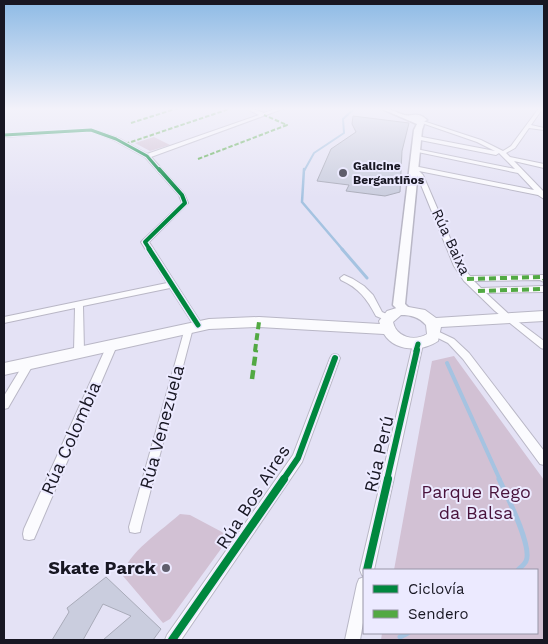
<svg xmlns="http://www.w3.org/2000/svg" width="548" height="644" font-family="'Work Sans',sans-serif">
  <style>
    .green { fill: #d2c1d4 }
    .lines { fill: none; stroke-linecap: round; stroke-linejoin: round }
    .stream-far4 { stroke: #a5c3e1; stroke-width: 2 }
    .stream-far3 { stroke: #a5c3e1; stroke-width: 2.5 }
    .stream-far2 { stroke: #a5c3e1; stroke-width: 3 }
    .stream-far1 { stroke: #a5c3e1; stroke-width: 4 }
    .stream { stroke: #a5c3e1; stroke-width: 5 }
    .building { fill: #cacdde; stroke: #a9abb9 }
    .street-casing { stroke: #b9b7c6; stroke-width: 2 }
    .secondary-casing { stroke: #b9b7c6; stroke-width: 3 }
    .primary-casing { stroke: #b9b7c6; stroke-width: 2 }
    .street { fill: #fbfbfe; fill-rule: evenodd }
    .secondary { fill: #fbfbfe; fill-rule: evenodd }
    .primary { fill: #fbfbfe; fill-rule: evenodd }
    .quiet-far2 { stroke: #52a943; stroke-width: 2; stroke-dasharray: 4.5 2; stroke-linecap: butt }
    .quiet-far1 { stroke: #52a943; stroke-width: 4; stroke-dasharray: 7 4; stroke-linecap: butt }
    .quiet { stroke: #52a943; stroke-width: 4.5; stroke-dasharray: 9 4.5; stroke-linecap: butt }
    .cycleway-far4-casing { stroke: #eceaff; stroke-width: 5 }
    .cycleway-far3-casing { stroke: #eceaff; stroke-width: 6 }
    .cycleway-far2-casing { stroke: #eceaff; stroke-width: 8 }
    .cycleway-far1-casing { stroke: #eceaff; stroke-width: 9 }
    .cycleway-casing { stroke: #eceaff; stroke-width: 11 }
    .cycleway-far4 { stroke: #00873e; stroke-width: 3 }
    .cycleway-far3 { stroke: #00873e; stroke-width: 4 }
    .cycleway-far2 { stroke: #00873e; stroke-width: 5 }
    .cycleway-far1 { stroke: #00873e; stroke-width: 6 }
    .cycleway { stroke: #00873e; stroke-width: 8 }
    .poi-dot { fill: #5f5e6c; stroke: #eceaff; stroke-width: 2 }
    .labels { text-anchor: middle; stroke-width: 4; stroke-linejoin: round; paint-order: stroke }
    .far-poi-label { font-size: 12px; font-weight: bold; fill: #181723; stroke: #eceaff; text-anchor: start }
    .street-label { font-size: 15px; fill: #181723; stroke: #eceaff }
    .near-street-label { font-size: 18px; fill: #181723; stroke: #eceaff }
    .near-park-label { font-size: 18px; fill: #49133c; stroke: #eceaff }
    .near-poi-label { font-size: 18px; font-weight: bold; fill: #181723; stroke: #eceaff; text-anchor: end }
  </style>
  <rect width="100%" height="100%" fill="#e4e2f5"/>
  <path class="green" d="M154 137 170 145 150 151 135 143Z
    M454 356 544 480V640H381L382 633H537V570H394L432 361Z
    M180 514 190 515 222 532 226 536V542L170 619 163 623 123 576C124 555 165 528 180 514Z"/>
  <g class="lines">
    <path class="stream-far4" d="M304 171 314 153 344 133 343 119 355 108"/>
    <path class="stream-far3" d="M304 169 302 202 343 250"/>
    <path class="stream-far2" d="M342 249 367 278"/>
    <path class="stream-far1" d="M447 363 500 480"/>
    <path class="stream" d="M499 479C506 494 533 547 526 561 525 564 520 568 518 570
      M400 637 408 633"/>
  </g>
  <path class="building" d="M353 116 409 123 402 151 400 192 385 196 346 191 349 185 317 181 331 149 356 132 352 124Z
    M106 577 161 629 153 640H103L131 616 103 604 83 640H52L69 612 67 608Z"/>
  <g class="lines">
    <defs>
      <path id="street" d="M245 108H251L264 113 278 108H285L151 157 184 194 188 203 149 242 201 323 202 325 201 327H195L170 288 83 306 84 351 82 353H76L74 351 75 308 4 323V317L167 283 141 242 182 203 179 195 145 157 114 140 91 131 4 137V134L91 129 118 138 147 154 259 115Z
        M539 108H543L531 125 544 128V130L529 128 515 148 506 153 510 157 544 164V168L514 161 544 192V199L538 195 419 171 423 175 462 266 470 276 544 275V282L540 280 474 281 481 288 544 286V292L486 293 512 317 544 341V349L541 348 495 311 464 281 454 266 417 175 411 168 414 166 534 190 518 173 413 151 416 149 515 169 499 153 496 155 415 139V137L417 136 495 151 477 142 419 122 423 121 481 140 503 151 511 146Z
        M344 275 353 279 364 286 373 295 382 312 391 316 392 318 391 320 388 321 376 316C367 299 359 288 341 280L340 278Z
        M189 325 193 328 141 527 140 532 135 533 130 532 129 527 185 328Z
        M435 330 454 339 469 353 544 451V465L540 464 463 359 448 343 432 335 431 333Z
        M113 340 116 341 118 343 34 539 29 540 24 539 23 534 24 529 108 343 110 341Z
        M418 341 421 342 423 344 374 570H364V576L362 575 360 570 413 344 415 342Z
        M335 354 338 355 340 358 302 462 181 640H165L167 635 293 455 330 358 332 355Z
        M29 359 32 360 34 363 8 408 4 409V396L26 360Z
        M364 577V617L360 640H345L357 584 359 579Z"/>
      <path id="secondary" d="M380 108C390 108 395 112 404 115 414 117 417 111 427 120L423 122 424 124 422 130 405 304 411 310 405 314 401 313 393 305 414 130 417 124Z"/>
      <path id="primary" d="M403 306 425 310 436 318 544 311V321L441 327 438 341C422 352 395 352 384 334L259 327 209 329 4 375V363L209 319 259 317 380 324 379 321 387 311ZM401 315C411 315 419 317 426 325L427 334C414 342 396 337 393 322Z"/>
    </defs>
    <use href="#street" class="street-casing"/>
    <use href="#secondary" class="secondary-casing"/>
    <use href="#primary" class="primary-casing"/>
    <use href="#street" class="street"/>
    <use href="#secondary" class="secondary"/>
    <use href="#primary" class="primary"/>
    <path class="quiet-far2" d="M131 123 178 108
      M125 144 232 108
      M198 159 287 125 264 115"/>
    <path class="quiet-far1" d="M467 279 542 277 544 279
      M478 291 544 289
      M255 351 259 322"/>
    <path class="quiet" d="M252 379 256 350"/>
    <defs>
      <path id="cycleway-far4" d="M4 135 91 130 116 139 147 156 160 171"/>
      <path id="cycleway-far3" d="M150 250 145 242 185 203 182 195 159 169"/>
      <path id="cycleway-far2" d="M149 249 198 325
        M416 351 418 344"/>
      <path id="cycleway-far1" d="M283 480 298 458 335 358
        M387 480 417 350"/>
      <path id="cycleway" d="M367 570 388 479
        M172 640 284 479"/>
    </defs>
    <use href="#cycleway-far4" class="cycleway-far4-casing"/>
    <use href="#cycleway-far3" class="cycleway-far3-casing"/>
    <use href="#cycleway-far2" class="cycleway-far2-casing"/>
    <use href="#cycleway-far1" class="cycleway-far1-casing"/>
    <use href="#cycleway" class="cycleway-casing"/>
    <use href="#cycleway-far4" class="cycleway-far4"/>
    <use href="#cycleway-far3" class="cycleway-far3"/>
    <use href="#cycleway-far2" class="cycleway-far2"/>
    <use href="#cycleway-far1" class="cycleway-far1"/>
    <use href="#cycleway" class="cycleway"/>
  </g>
  <linearGradient id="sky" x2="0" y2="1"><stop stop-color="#8dbae5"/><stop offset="0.55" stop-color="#f3f2fa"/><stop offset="1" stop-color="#f3f2fa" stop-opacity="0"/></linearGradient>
  <rect width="548" height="198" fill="url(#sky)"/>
  <g class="poi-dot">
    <circle cx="343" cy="173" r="5"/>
    <circle cx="166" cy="568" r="5"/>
  </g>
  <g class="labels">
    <g class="far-poi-label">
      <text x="353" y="170">Galicine<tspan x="353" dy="14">Bergantiños</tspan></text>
    </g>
    <g class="street-label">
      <text transform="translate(451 242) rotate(65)" y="5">Rúa Baixa</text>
    </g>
    <g class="near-street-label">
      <text transform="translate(162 427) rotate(-75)" y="6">Rúa Venezuela</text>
      <text transform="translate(71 438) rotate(-66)" y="6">Rúa Colombia</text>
      <text transform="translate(379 454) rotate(-77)" y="6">Rúa Perú</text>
      <text transform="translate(253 497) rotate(-57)" y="6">Rúa Bos Aires</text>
    </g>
    <g class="near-park-label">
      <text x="476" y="498">Parque Rego<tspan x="476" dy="21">da Balsa</tspan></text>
    </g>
    <g class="near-poi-label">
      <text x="156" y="574">Skate Parck</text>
    </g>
  </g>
  <rect width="548" height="644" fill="none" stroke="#181723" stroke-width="10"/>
  <rect x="363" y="569" width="175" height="65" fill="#eceaff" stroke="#9796a7"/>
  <rect x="373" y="585" width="25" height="8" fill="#00873e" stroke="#9796a7"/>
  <text x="408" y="594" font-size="15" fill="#181723">Ciclovía</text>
  <rect x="373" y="610" width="25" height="8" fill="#52a943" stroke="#9796a7"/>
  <text x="408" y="619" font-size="15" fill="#181723">Sendero</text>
</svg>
